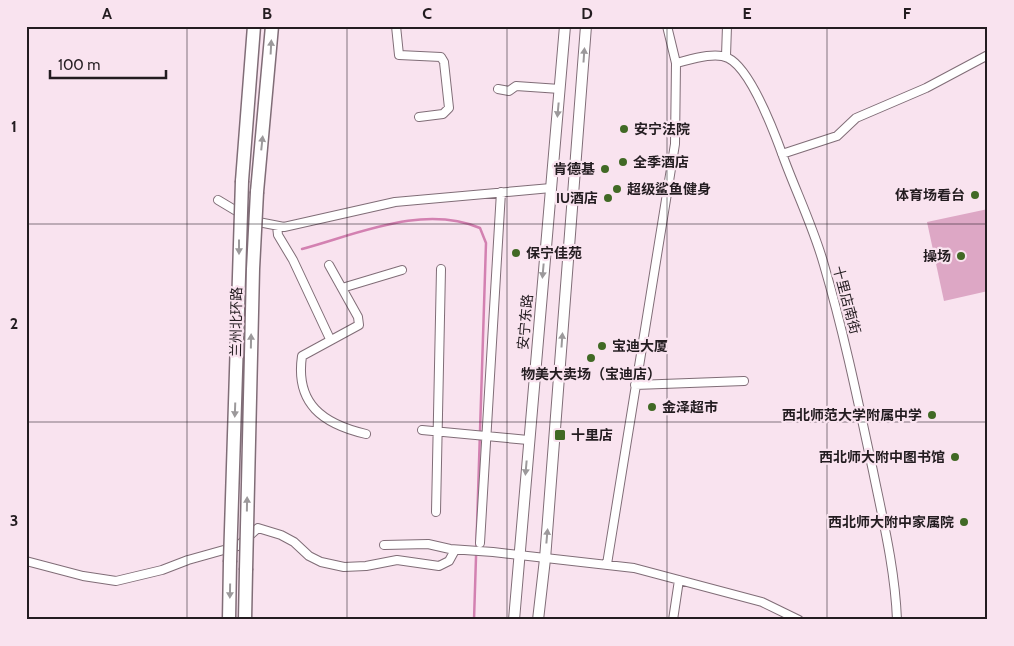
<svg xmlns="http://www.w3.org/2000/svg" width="1014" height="646" font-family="Cabin,'Noto Sans SC',sans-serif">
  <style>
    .green { fill: #dda7c5 }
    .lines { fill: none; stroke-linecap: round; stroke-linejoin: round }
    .stream { stroke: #d381b1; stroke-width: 2.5 }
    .minor-casing { stroke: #806d77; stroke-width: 10 }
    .secondary-casing { stroke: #806d77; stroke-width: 12 }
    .trunk-casing { stroke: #806d77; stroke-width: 15 }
    .minor { stroke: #fff; stroke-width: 8 }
    .secondary { stroke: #fff; stroke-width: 10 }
    .trunk { stroke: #fff; stroke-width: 12 }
    .trunk-bridge-casing { stroke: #806d77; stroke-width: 15; stroke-linecap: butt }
    .trunk-bridge { stroke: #fff; stroke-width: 12 }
    .oneway { fill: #9c999b }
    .grid { fill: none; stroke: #231c20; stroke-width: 1; stroke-opacity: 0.55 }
    .poi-dot { fill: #416925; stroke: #f9e3ef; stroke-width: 2 }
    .labels { text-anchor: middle; stroke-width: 4.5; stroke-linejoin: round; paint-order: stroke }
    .poi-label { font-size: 14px; font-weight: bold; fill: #231c20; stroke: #f9e3ef; text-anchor: start }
    .street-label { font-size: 14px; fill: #231c20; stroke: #f9e3ef }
    .neatline { fill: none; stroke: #231c20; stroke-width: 2 }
    .grid-label { font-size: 16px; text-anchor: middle; font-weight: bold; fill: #231c20 }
  </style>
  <rect width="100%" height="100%" fill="#f9e3ef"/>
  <path class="green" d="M988 209V291L944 301 927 222Z"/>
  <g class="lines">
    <path class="stream" d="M302 249C358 234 423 204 480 228L486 243 474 620"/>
    <defs>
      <path id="minor" d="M396 26 399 55 441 57 444 62 449 108 443 114 419 117
        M726 56 727 26
        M676 63C689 60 715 51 728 58 751 69 775 134 784 159 797 194 814 229 824 265 844 333 858 401 873 471 883 520 895 569 897 620
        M498 89 509 91 516 86 560 89
        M782 154 837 136 856 118 926 88 988 55
        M218 200 253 221 284 227 395 202 551 188
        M277 226 278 235 293 260 330 339
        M329 265 358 317 359 325 302 356C295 404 323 424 366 434
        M342 288 402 270
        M635 385 744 381
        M422 430 528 440
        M436 512 441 269
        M480 543 501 192
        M384 545 428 544 450 549 493 552 634 568 762 602 799 620
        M26 561 83 576 116 581 162 570 188 560 238 546 258 528 281 535 294 542 309 556 321 562 344 567 366 566 397 560 439 566 449 561 455 550
        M607 564 675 144 676 63 667 26
        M673 620 679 580"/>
      <path id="secondary" d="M514 620 565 26
        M538 620 545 559 586 26"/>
      <path id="trunk" d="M242 181 254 26
        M257 192 272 26
        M229 620 230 562
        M245 620 246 570"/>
    </defs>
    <use href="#minor" class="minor-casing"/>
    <use href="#secondary" class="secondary-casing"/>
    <use href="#trunk" class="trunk-casing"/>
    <use href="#minor" class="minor"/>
    <use href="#secondary" class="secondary"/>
    <use href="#trunk" class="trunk"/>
    <defs>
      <path id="trunk-bridge" d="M230 562 242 181
        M246 570 253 269 257 192"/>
    </defs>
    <use href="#trunk-bridge" class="trunk-bridge-casing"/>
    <use href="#trunk-bridge" class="trunk-bridge"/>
  </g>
  <defs><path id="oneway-solid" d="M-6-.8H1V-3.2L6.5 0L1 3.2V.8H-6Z" transform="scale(1.25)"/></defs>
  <g class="oneway">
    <use href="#oneway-solid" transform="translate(271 47) rotate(-87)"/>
    <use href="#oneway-solid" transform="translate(584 55) rotate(-86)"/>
    <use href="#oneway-solid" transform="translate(558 110) rotate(95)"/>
    <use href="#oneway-solid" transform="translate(262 143) rotate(-84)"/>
    <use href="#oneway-solid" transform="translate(239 247) rotate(90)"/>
    <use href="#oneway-solid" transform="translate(543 271) rotate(95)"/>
    <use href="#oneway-solid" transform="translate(562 340) rotate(-86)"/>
    <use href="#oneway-solid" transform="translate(251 341) rotate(-89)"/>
    <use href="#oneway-solid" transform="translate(235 410) rotate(92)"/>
    <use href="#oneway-solid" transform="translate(526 468) rotate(95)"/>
    <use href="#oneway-solid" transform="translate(247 504) rotate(-89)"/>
    <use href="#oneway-solid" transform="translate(547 536) rotate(-85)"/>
    <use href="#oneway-solid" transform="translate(230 591) rotate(91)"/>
  </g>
  <path class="grid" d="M187 26V620M347 26V620M507 26V620M667 26V620M827 26V620M26 224H988M26 422H988"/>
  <g class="poi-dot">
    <circle cx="624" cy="129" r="5"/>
    <circle cx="623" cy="162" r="5"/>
    <circle cx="605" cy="169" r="5"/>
    <circle cx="617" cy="189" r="5"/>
    <circle cx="975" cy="195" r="5"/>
    <circle cx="608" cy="198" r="5"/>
    <circle cx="516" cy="253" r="5"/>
    <circle cx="961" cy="256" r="5"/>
    <circle cx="602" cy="346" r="5"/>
    <circle cx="591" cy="358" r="5"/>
    <circle cx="652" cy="407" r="5"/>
    <circle cx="932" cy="415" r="5"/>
    <rect x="554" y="429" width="12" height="12" rx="2.5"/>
    <circle cx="955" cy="457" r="5"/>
    <circle cx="964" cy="522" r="5"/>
  </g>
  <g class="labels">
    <g class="poi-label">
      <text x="634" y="134">安宁法院</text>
      <text x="633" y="167">全季酒店</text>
      <text x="595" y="174" text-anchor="end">肯德基</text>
      <text x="627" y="194">超级鲨鱼健身</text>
      <text x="965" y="200" text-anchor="end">体育场看台</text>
      <text x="598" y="203" text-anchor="end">IU酒店</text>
      <text x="526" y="258">保宁佳苑</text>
      <text x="951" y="261" text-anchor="end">操场</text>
      <text x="612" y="351">宝迪大厦</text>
      <text x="591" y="379" text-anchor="middle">物美大卖场（宝迪店）</text>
      <text x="662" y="412">金泽超市</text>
      <text x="922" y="420" text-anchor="end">西北师范大学附属中学</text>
      <text x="571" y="440">十里店</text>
      <text x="945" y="462" text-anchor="end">西北师大附中图书馆</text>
      <text x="954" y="527" text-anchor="end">西北师大附中家属院</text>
    </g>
    <g class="street-label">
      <text transform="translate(847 300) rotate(75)" y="5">十里店南街</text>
      <text transform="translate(236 322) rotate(-89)" y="5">兰州北环路</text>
      <text transform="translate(525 322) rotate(-85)" y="5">安宁东路</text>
    </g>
  </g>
  <rect width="1014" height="646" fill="none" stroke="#f9e3ef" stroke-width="55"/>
  <path d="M50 70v8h116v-8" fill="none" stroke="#231c20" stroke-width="2.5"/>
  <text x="58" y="70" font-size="15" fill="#231c20" stroke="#f9e3ef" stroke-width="4" paint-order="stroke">100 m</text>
  <rect x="28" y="28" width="958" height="590" class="neatline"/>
  <g class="grid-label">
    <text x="107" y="19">A</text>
    <text x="267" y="19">B</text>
    <text x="427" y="19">C</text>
    <text x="587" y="19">D</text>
    <text x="747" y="19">E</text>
    <text x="907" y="19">F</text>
    <text x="14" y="132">1</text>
    <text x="14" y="329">2</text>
    <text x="14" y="526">3</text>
  </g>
</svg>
